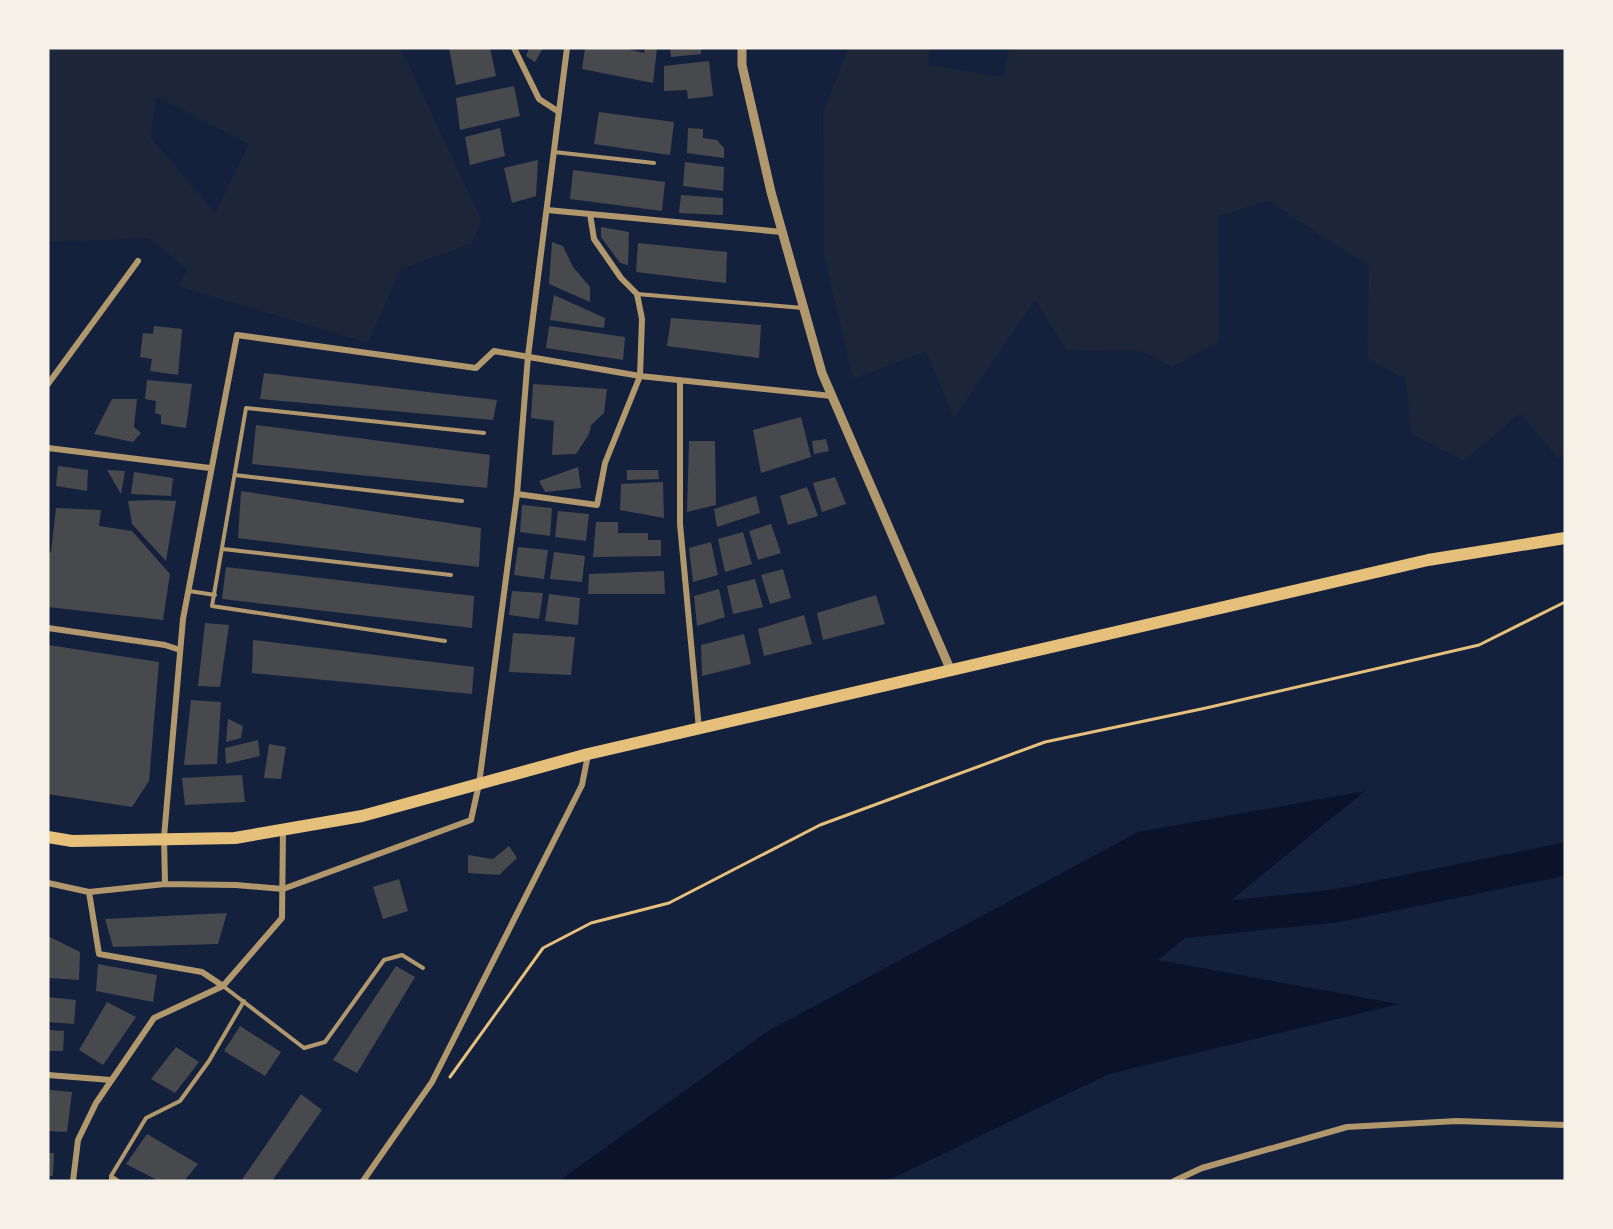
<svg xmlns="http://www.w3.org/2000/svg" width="1613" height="1229" font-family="Karla,sans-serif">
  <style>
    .green { fill: #1d2539; fill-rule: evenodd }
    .water { fill: #0b132b }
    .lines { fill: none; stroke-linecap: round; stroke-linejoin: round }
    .river { stroke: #0b132b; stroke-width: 33 }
    .building { fill: #48494c }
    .path { stroke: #e5c07b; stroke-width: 3 }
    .service { stroke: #b1986c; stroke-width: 4 }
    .minor { stroke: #b1986c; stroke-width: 6 }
    .tertiary { stroke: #b1986c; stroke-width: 9 }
    .primary { stroke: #e5c07b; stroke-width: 12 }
  </style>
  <rect width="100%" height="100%" fill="#14213d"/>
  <path class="green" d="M48 48H401L482 221 472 243 401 269 368 343 178 286 187 269 149 238 48 242ZM156 96 249 144 215 213 151 138Z
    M848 48H930L928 65 1003 77 1009 48H1565V454L1558 458 1520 413 1464 461 1412 434 1405 379 1367 358 1369 266 1268 201 1218 216 1219 341 1172 367 1142 351 1066 350 1035 300 954 418 926 351 853 379 824 255 823 113Z"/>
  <path class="water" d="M1365 791 1158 960 1399 1004 1109 1074 887 1181H559L768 1031 1138 832Z"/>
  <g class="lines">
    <path class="river" d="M1161 924 1335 906 1565 859"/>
  </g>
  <path class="building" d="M449 48H490L496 76 456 85Z
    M529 48H543L535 62 526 56Z
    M585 48H623L644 53 645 48H657L653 83 582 69Z
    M670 48H701V54L671 57Z
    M709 61 713 96 688 99 687 90 664 91V66Z
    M514 86 520 116 460 130 456 98Z
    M599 112 674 122 670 155 594 144Z
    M500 128 505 156 470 165 465 137Z
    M688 128 703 129V138L717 140 724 148V158L687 153Z
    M538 160 536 196 512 203 504 168Z
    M685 162 724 167 723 191 683 186Z
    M573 170 665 182 662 211 570 199Z
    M681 195 723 198V215L679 213Z
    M601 227 629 232 628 265 620 263 601 237Z
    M552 242 563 246 573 267 590 287V302L549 284Z
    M638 243 727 252 726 283 636 272Z
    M554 295 605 318 604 328 550 320Z
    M671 318 761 325 759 358 667 346Z
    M154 326 182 329 178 375 150 371 152 359 140 357 143 333 153 334Z
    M549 326 625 337 623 360 546 348Z
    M264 373 497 400 493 420 260 399Z
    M147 380 192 384 186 428 161 424V415L155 413 156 401 145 399Z
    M533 384 607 389 604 413 591 425 589 434 576 454 552 455 554 421 531 418Z
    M112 399H137L134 427 141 433 133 442 94 434Z
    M801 417 811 457 761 473 753 430Z
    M256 425 490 455 487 488 252 464Z
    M826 439 829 451 814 454 812 441Z
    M689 441H715L716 505 687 512Z
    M58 466 88 470 87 491 56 486Z
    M578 467 581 488 545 492 539 481Z
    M107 470 125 471 121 494Z
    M627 470H658L659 479 627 480Z
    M134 472 173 478 171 496 131 494Z
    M835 477 846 504 822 512 813 483Z
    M663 482 664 518 620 510 621 484Z
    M807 487 818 516 788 525 780 496Z
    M241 491 481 528 479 567 238 538Z
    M756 496 760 513 717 527 714 509Z
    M153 500 176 501 166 561 132 524 128 501Z
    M522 505 552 508 550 536 520 532Z
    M56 508 101 510 99 526 132 531 170 574 163 620 48 607V553L51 552Z
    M558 511 589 514 586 541 555 537Z
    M596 522H618V533H648V540H661V556L593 557Z
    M771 524 781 553 758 560 749 531Z
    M743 532 752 564 725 572 718 539Z
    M711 542 718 575 693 582 689 548Z
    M518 547 548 550 544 579 514 575Z
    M554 552 585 556 582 582 550 579Z
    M226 567 474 596 472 628 222 599Z
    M783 569 791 598 770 604 761 575Z
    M664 571 665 594H588L589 574Z
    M755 579 763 607 733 614 727 586Z
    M719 589 725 617 697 626 694 596Z
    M512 591 543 593 539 619 509 615Z
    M549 594 580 598 578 625 545 621Z
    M876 595 885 624 823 640 817 613Z
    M804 615 812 644 764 656 758 629Z
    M205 623 229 625 220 687 198 686Z
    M513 633 575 637 571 675 509 672Z
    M744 634 751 664 702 676 701 645Z
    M253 640 474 667 472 694 252 673Z
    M48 645 159 662 149 781 132 807 48 794Z
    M191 700 221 702 217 764 184 765Z
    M228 719 243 726 241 738 226 742Z
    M258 740 260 756 226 764 225 748Z
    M269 744 286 747 281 779 264 778Z
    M242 775 245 802 185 805 182 778Z
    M509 846 517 858 499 875 468 873V855L493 859Z
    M399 879 408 911 383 919 373 887Z
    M227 913 218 944 113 947 105 919Z
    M48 936 80 952 79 980 48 978Z
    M98 964 157 975 153 1002 96 991Z
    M396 966 415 977 357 1073 333 1060Z
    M48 997 76 1000 74 1024 48 1022Z
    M107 1002 136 1017 103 1065 79 1050Z
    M240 1026 281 1052 265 1076 224 1051Z
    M48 1030 64 1031 63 1051H48Z
    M176 1047 199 1062 175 1093 151 1079Z
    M50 1090 72 1092 67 1132 48 1131Z
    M301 1094 322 1110 272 1181H241Z
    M147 1134 198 1164 184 1181H159L126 1164Z
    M48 1153H54L53 1176H48Z"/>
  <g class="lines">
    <path class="path" d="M450 1077 543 948 591 923 669 903 820 825 1045 742 1206 708 1479 645 1565 602"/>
    <path class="service" d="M554 152 654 163
      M637 294 803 308
      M235 475 462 501
      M223 549 451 575
      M189 591 215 595
      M445 641 212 606 246 408 484 433
      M223 986 304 1048 325 1042 384 960 402 955 423 968
      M111 1176 118 1181
      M111 1181V1176L146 1118 180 1101 209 1061 244 1001"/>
    <path class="minor" d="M514 48 539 99 559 112
      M547 210 782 232
      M680 380V524L699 729
      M48 384 138 261
      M48 448 210 468
      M517 494 597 505 605 463 640 376 642 319 637 294 621 278 594 239 590 214
      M48 628 165 645 180 650
      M48 883 89 892 165 884 236 885 283 889 471 820 479 784 517 494 528 356 567 48
      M165 884 164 837 183 619 237 335 476 368 494 351 640 376 832 396
      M89 892 99 954 202 972 223 986
      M48 1075 111 1080
      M73 1181 78 1140 96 1103 154 1018 223 986 282 918 283 829
      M363 1181 432 1082 582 785 588 755
      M1174 1181 1202 1168 1347 1127 1457 1121 1565 1125"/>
    <path class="tertiary" d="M742 48V65L771 192 822 373 951 671"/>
    <path class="primary" d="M48 837 72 841 235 838 362 816 588 754 1428 560 1565 538"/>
  </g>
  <rect width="1613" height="1229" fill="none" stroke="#f6f1e7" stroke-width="99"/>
</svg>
